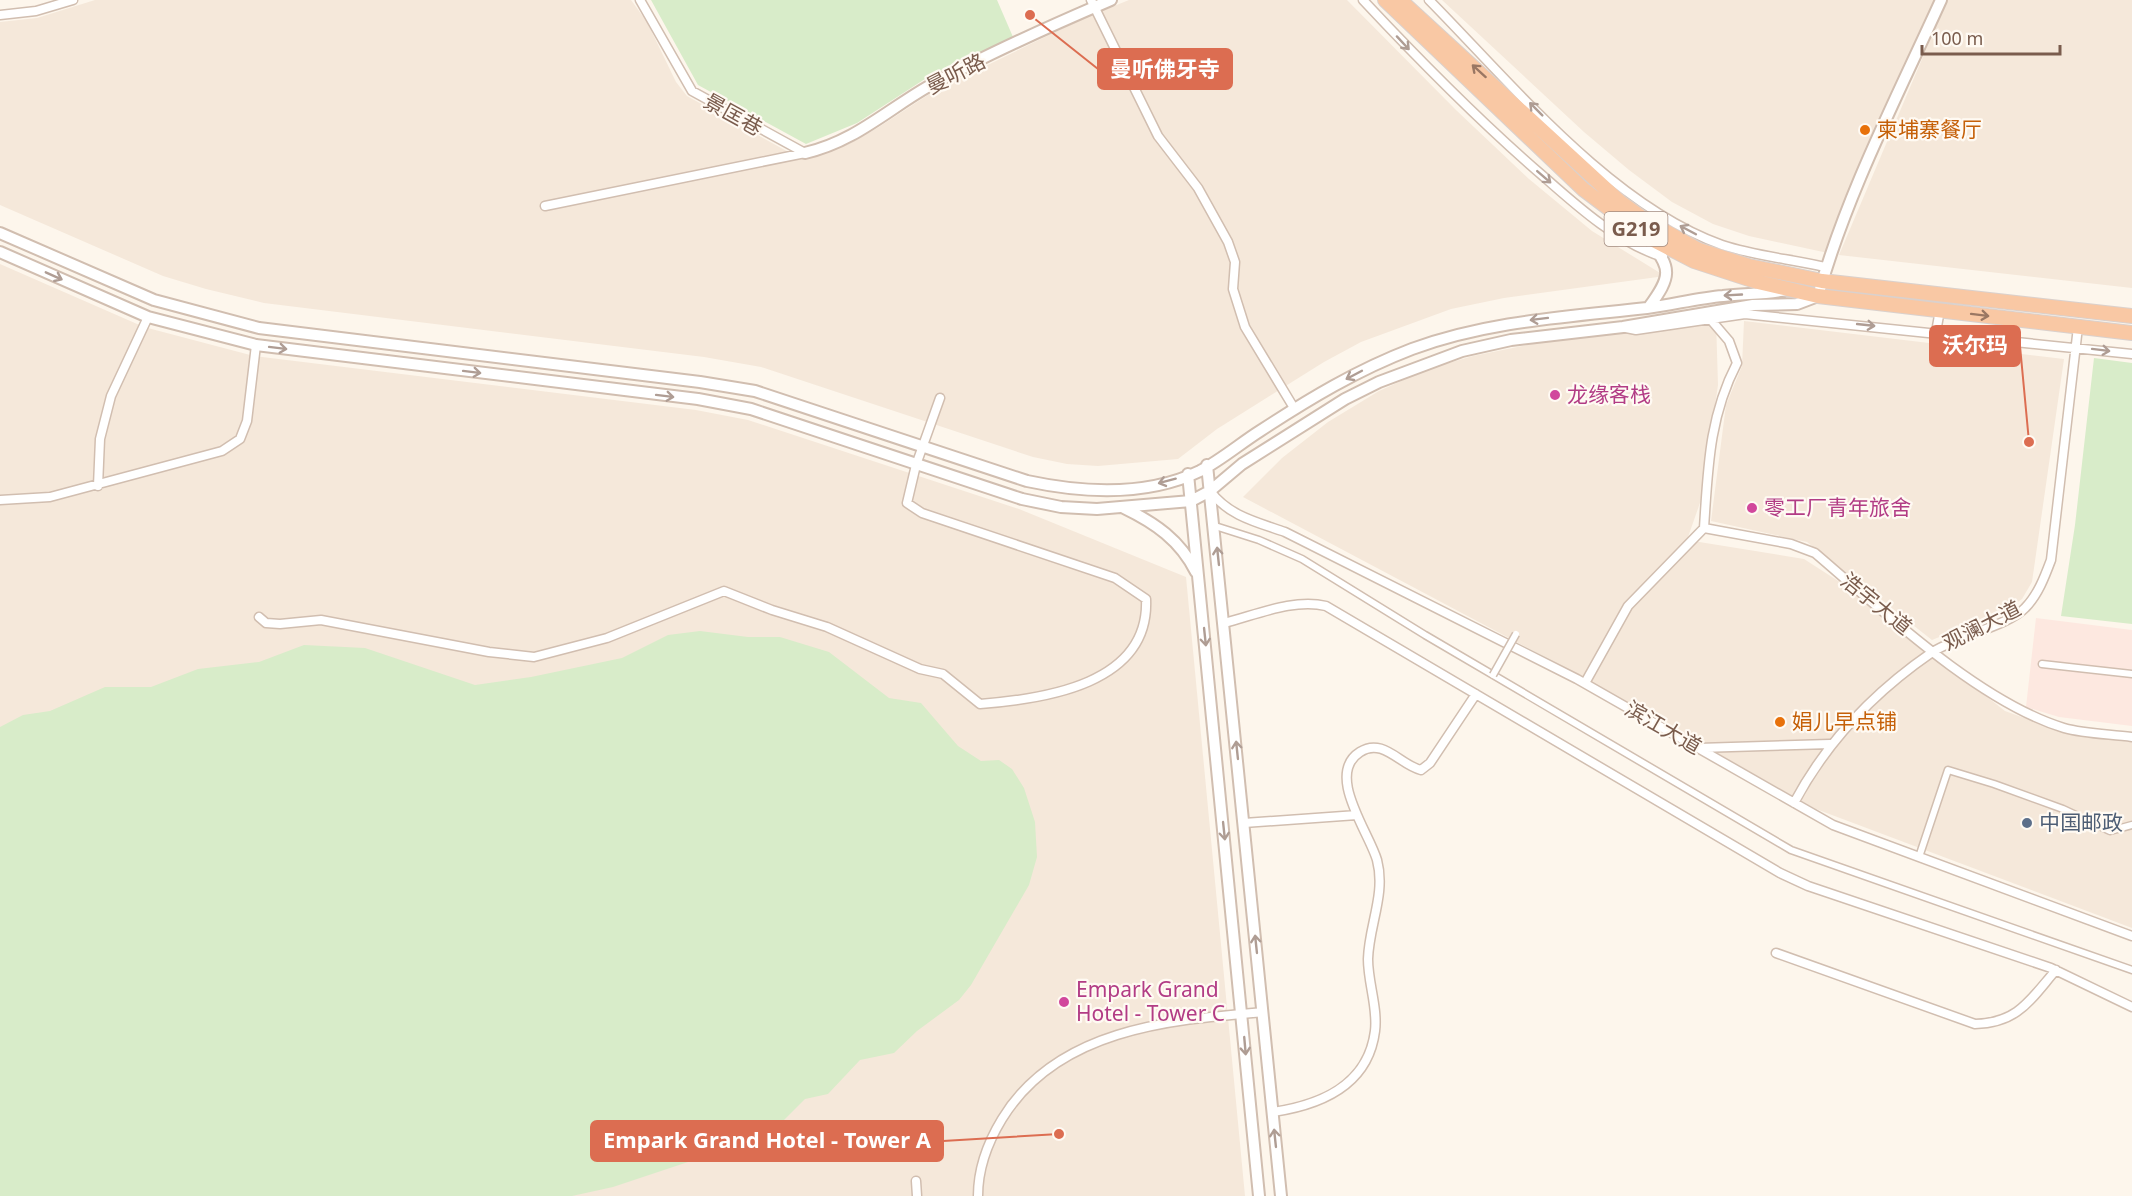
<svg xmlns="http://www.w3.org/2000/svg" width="2132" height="1196" font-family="'Noto Sans','Noto Sans SC',sans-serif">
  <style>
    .residential { fill: #f5e8da }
    .commercial { fill: #fde8e0 }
    .green { fill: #d8ecc9 }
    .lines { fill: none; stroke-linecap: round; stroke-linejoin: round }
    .pedestrian-casing { stroke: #d1beb0; stroke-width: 9 }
    .minor-casing { stroke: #d1beb0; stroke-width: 11 }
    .tertiary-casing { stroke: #d1beb0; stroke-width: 14 }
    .trunk-casing { stroke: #dad1cd; stroke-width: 16 }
    .pedestrian { stroke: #fff; stroke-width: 6 }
    .minor { stroke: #fff; stroke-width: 8 }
    .tertiary { stroke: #fff; stroke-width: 10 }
    .trunk { stroke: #f9c8a4; stroke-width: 14 }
    .pedestrian-bridge-casing { stroke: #d1beb0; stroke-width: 9; stroke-linecap: butt }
    .pedestrian-bridge { stroke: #fff; stroke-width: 6 }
    .oneway { stroke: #af9d94 }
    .oneway2 { stroke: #9a7763 }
    .food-dot { fill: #e8710a; stroke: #fffaf3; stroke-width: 2 }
    .hotel-dot { fill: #d1479c; stroke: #fffaf3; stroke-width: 2 }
    .service-dot { fill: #5c6f8a; stroke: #fffaf3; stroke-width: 2 }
    .labels { text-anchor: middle; stroke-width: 4.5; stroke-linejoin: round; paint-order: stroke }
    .shield { fill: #fffaf3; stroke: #a28b7f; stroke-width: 1.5 }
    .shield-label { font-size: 20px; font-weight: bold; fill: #7a5c4d }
    .street-label { font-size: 21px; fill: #7a5c4d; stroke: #fffaf3 }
    .food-label { font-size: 21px; fill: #c56008; stroke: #fffaf3; text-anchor: start }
    .hotel-label { font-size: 21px; fill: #b23c85; stroke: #fffaf3; text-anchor: start }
    .service-label { font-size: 21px; fill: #4e5e75; stroke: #fffaf3; text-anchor: start }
    .leader { fill: none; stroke: #dc6d51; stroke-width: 2 }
    .callout-dot { fill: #dc6d51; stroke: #fffaf3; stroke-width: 2 }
    .callout { fill: #dc6d51; stroke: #dc6d51; stroke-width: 2 }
    .callout-label { font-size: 22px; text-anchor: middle; font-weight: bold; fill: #fff }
  </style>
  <rect width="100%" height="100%" fill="#fdf6ec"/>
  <path class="residential" d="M95 0H631L647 22 676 82 687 96 803 160 849 144 879 127 934 91 1082 19 1129 0H1347L1456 110 1529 179 1592 231 1665 276 1504 298 1451 309 1361 342 1324 362 1217 429 1178 459 1098 466 1067 464 1033 457 761 367 704 357 264 303 206 289 163 276 0 205V22L37 18Z
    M1442 0H1935L1877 124 1828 253 1749 236 1713 224 1672 202 1629 170 1584 132Z
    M1947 0H2132V288L1839 255Z
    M0 264 144 327 254 356 696 410 748 420 1019 509 1186 577 1245 1196H0Z
    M1716 320 1718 385 1701 500 1687 540 1804 559 1846 586 2005 711 2069 734 2132 742V928L1816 809 1588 680 1243 497 1282 458 1328 422 1379 391 1428 369 1473 356 1547 341Z
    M1744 321 2064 359 2032 582 2022 599 2008 609 1932 640 1807 542 1711 521 1726 405 1742 366Z"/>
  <path class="commercial" d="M2036 618 2132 630V726L2059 717 2026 707Z"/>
  <path class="green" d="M651 0H997L1013 37 928 77 857 123 806 144 698 85Z
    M2094 358 2132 363V624L2061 616 2075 525Z
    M700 631 748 637H780L829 652 889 698 921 703 958 746 981 761 999 760 1012 769 1024 788 1035 822 1037 857 1029 885 971 985 959 1000 917 1031 894 1053 860 1060 828 1094 805 1099 783 1121 747 1130 715 1153 613 1187 572 1196H0V727L23 715 50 711 105 687H151L198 669 259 662 304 645 365 648 475 685 531 677 622 658 668 635Z"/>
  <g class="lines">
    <defs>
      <path id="pedestrian" d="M1215 526 1259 540 1302 559 1425 635 1791 850 2132 970
        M2042 664 2132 674
        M1919 857 1948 770 1994 784 2063 809 2110 831 2132 825"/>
      <path id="minor" d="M640 0 692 91 805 153
        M1091 0 1158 136 1198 188 1228 242 1235 262 1233 289 1245 327 1294 408
        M1363 0C1421 62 1478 120 1543 176 1578 207 1618 243 1663 257
        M1429 0C1510 82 1611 206 1722 245 1755 256 1791 259 1825 267
        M0 15 36 11 73 0
        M545 206 805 153
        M1626 328 1636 330 1745 314 2132 354
        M1936 332 1940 310
        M98 486 100 439 111 396 148 317
        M1210 491C1229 516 1256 522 1285 532L1577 679 1833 825 2132 936
        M0 500 50 497 222 451 240 439 247 421 256 345
        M1704 528 1791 544 1815 553C1883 611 1979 702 2064 728 2085 734 2110 734 2132 737
        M259 617 266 623 280 624 321 620 489 652 534 657 607 638 724 591 772 610 827 627 920 669 943 674 980 704C1045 699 1150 684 1146 599L1115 578 922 513 907 503 916 465 940 398
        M1224 623C1256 615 1294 598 1326 606L1780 873 1808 886 2051 968 2132 1007
        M1585 683 1628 606 1704 528C1708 468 1709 417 1737 363L1729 341 1711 320
        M1699 748 1830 744
        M1794 803C1827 741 1873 693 1931 653 1954 637 2008 626 2025 608 2038 595 2045 576 2051 560L2078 327
        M1244 823 1357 815
        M1776 953 1975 1024C2018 1023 2030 1000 2056 970
        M1273 1112C1320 1105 1368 1086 1375 1031 1378 1008 1368 983 1368 959 1369 925 1386 894 1377 860 1369 832 1325 774 1360 752 1383 737 1400 765 1421 770L1430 763 1476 694
        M916 1181 917 1196
        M978 1196C978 1169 988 1142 1002 1119 1057 1029 1169 1020 1263 1012"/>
      <path id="tertiary" d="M805 153C854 142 887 110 929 86 987 54 1050 26 1111 0
        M0 233 154 300 259 328 700 382 755 391 1027 481C1083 493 1146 497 1200 471 1221 460 1241 443 1260 431 1309 399 1357 370 1412 349 1488 321 1567 317 1647 308 1672 305 1698 298 1723 296 1746 293 1768 295 1790 289
        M1648 240C1673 268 1671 277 1649 307
        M0 252 148 317 256 345 698 399 751 409 1022 499 1061 507 1097 509 1191 501 1210 491 1242 464 1345 399 1379 382 1462 351 1511 340 1623 327 1753 305 1797 304 1818 296C1847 193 1897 97 1941 0
        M1207 465 1281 1196
        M1188 474 1259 1196
        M1124 508C1155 523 1180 540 1196 572"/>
      <path id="trunk" d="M1385 0 1583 189 1644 235 1694 261 1758 282 1818 296 2132 333
        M1400 0 1620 202 1645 220 1699 250 1749 266 1822 281 2132 316"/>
    </defs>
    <use href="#pedestrian" class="pedestrian-casing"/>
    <use href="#minor" class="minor-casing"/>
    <use href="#tertiary" class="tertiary-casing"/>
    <use href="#trunk" class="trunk-casing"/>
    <use href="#pedestrian" class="pedestrian"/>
    <use href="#minor" class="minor"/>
    <use href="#tertiary" class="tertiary"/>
    <use href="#trunk" class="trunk"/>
    <defs>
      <path id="pedestrian-bridge" d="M1493 675 1516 634"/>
    </defs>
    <use href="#pedestrian-bridge" class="pedestrian-bridge-casing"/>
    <use href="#pedestrian-bridge" class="pedestrian-bridge"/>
  </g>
  <defs><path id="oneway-shaft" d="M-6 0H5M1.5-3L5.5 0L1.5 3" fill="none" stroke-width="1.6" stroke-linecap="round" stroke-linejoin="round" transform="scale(1.5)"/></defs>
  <g class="oneway">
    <use href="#oneway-shaft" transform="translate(1403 43) rotate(47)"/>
    <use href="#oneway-shaft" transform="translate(1536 109) rotate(-135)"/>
    <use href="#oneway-shaft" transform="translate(1544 177) rotate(41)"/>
    <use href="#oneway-shaft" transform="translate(1688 230) rotate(-152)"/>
    <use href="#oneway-shaft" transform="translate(54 276) rotate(24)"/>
    <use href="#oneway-shaft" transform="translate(1733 295) rotate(177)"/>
    <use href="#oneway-shaft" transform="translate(1539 319) rotate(173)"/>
    <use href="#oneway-shaft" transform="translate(1866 325) rotate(6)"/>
    <use href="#oneway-shaft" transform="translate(278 348) rotate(7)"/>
    <use href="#oneway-shaft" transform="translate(2101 350) rotate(7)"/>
    <use href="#oneway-shaft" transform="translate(472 372) rotate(7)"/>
    <use href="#oneway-shaft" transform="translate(1354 375) rotate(152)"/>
    <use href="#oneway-shaft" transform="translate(665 396) rotate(7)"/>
    <use href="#oneway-shaft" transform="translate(1167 481) rotate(165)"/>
    <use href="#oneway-shaft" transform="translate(1218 556) rotate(-96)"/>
    <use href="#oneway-shaft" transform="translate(1205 637) rotate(84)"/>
    <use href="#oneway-shaft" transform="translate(1237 750) rotate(-96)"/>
    <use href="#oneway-shaft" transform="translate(1224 831) rotate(84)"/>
    <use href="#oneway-shaft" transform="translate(1256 944) rotate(-96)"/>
    <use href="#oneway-shaft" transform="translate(1245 1046) rotate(85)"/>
    <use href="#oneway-shaft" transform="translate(1275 1138) rotate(-96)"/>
  </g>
  <g class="oneway2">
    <use href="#oneway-shaft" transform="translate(1479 71) rotate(-138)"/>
    <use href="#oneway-shaft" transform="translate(1980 315) rotate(7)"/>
  </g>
  <g class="food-dot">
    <circle cx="1865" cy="130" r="6"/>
    <circle cx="1780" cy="722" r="6"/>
  </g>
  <g class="hotel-dot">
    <circle cx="1555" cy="395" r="6"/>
    <circle cx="1752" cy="508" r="6"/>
    <circle cx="1064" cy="1002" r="6"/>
  </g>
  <circle class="service-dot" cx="2027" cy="823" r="6"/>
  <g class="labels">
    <rect class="shield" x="1604.5" y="212" width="63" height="34" rx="4.5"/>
    <g class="shield-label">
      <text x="1636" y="236">G219</text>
    </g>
    <g class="street-label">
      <text transform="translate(956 74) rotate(-27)" y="7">曼听路</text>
      <text transform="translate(733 115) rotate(29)" y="7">景匡巷</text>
      <text transform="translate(1876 604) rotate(39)" y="7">浩宇大道</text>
      <text transform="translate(1982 626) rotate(-27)" y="7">观澜大道</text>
      <text transform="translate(1663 728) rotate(30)" y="7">滨江大道</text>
    </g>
    <g class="food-label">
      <text x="1877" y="137">柬埔寨餐厅</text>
      <text x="1792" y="729">娟儿早点铺</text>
    </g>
    <g class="hotel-label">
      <text x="1567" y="402">龙缘客栈</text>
      <text x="1764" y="515">零工厂青年旅舍</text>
      <text x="1076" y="997">Empark Grand<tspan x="1076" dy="24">Hotel - Tower C</tspan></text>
    </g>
    <g class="service-label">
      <text x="2039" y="830">中国邮政</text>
    </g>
  </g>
  <path class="leader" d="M1030 15L1098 69M2029 442L2020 346M1059 1134L943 1141"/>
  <g class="callout-dot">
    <circle cx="1030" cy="15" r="6"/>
    <circle cx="2029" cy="442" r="6"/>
    <circle cx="1059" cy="1134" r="6"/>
  </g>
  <g class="callout">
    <rect x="1098" y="49" width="134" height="40" rx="6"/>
    <rect x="1930" y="326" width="90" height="40" rx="6"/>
    <rect x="591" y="1121" width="352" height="40" rx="6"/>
  </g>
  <g class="callout-label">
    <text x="1165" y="77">曼听佛牙寺</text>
    <text x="1975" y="353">沃尔玛</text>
    <text x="767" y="1148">Empark Grand Hotel - Tower A</text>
  </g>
  <path d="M1922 45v9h138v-9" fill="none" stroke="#7a5c4d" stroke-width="3"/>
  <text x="1931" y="45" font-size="18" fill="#7a5c4d" stroke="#fffaf3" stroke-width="4.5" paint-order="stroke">100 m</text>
</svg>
